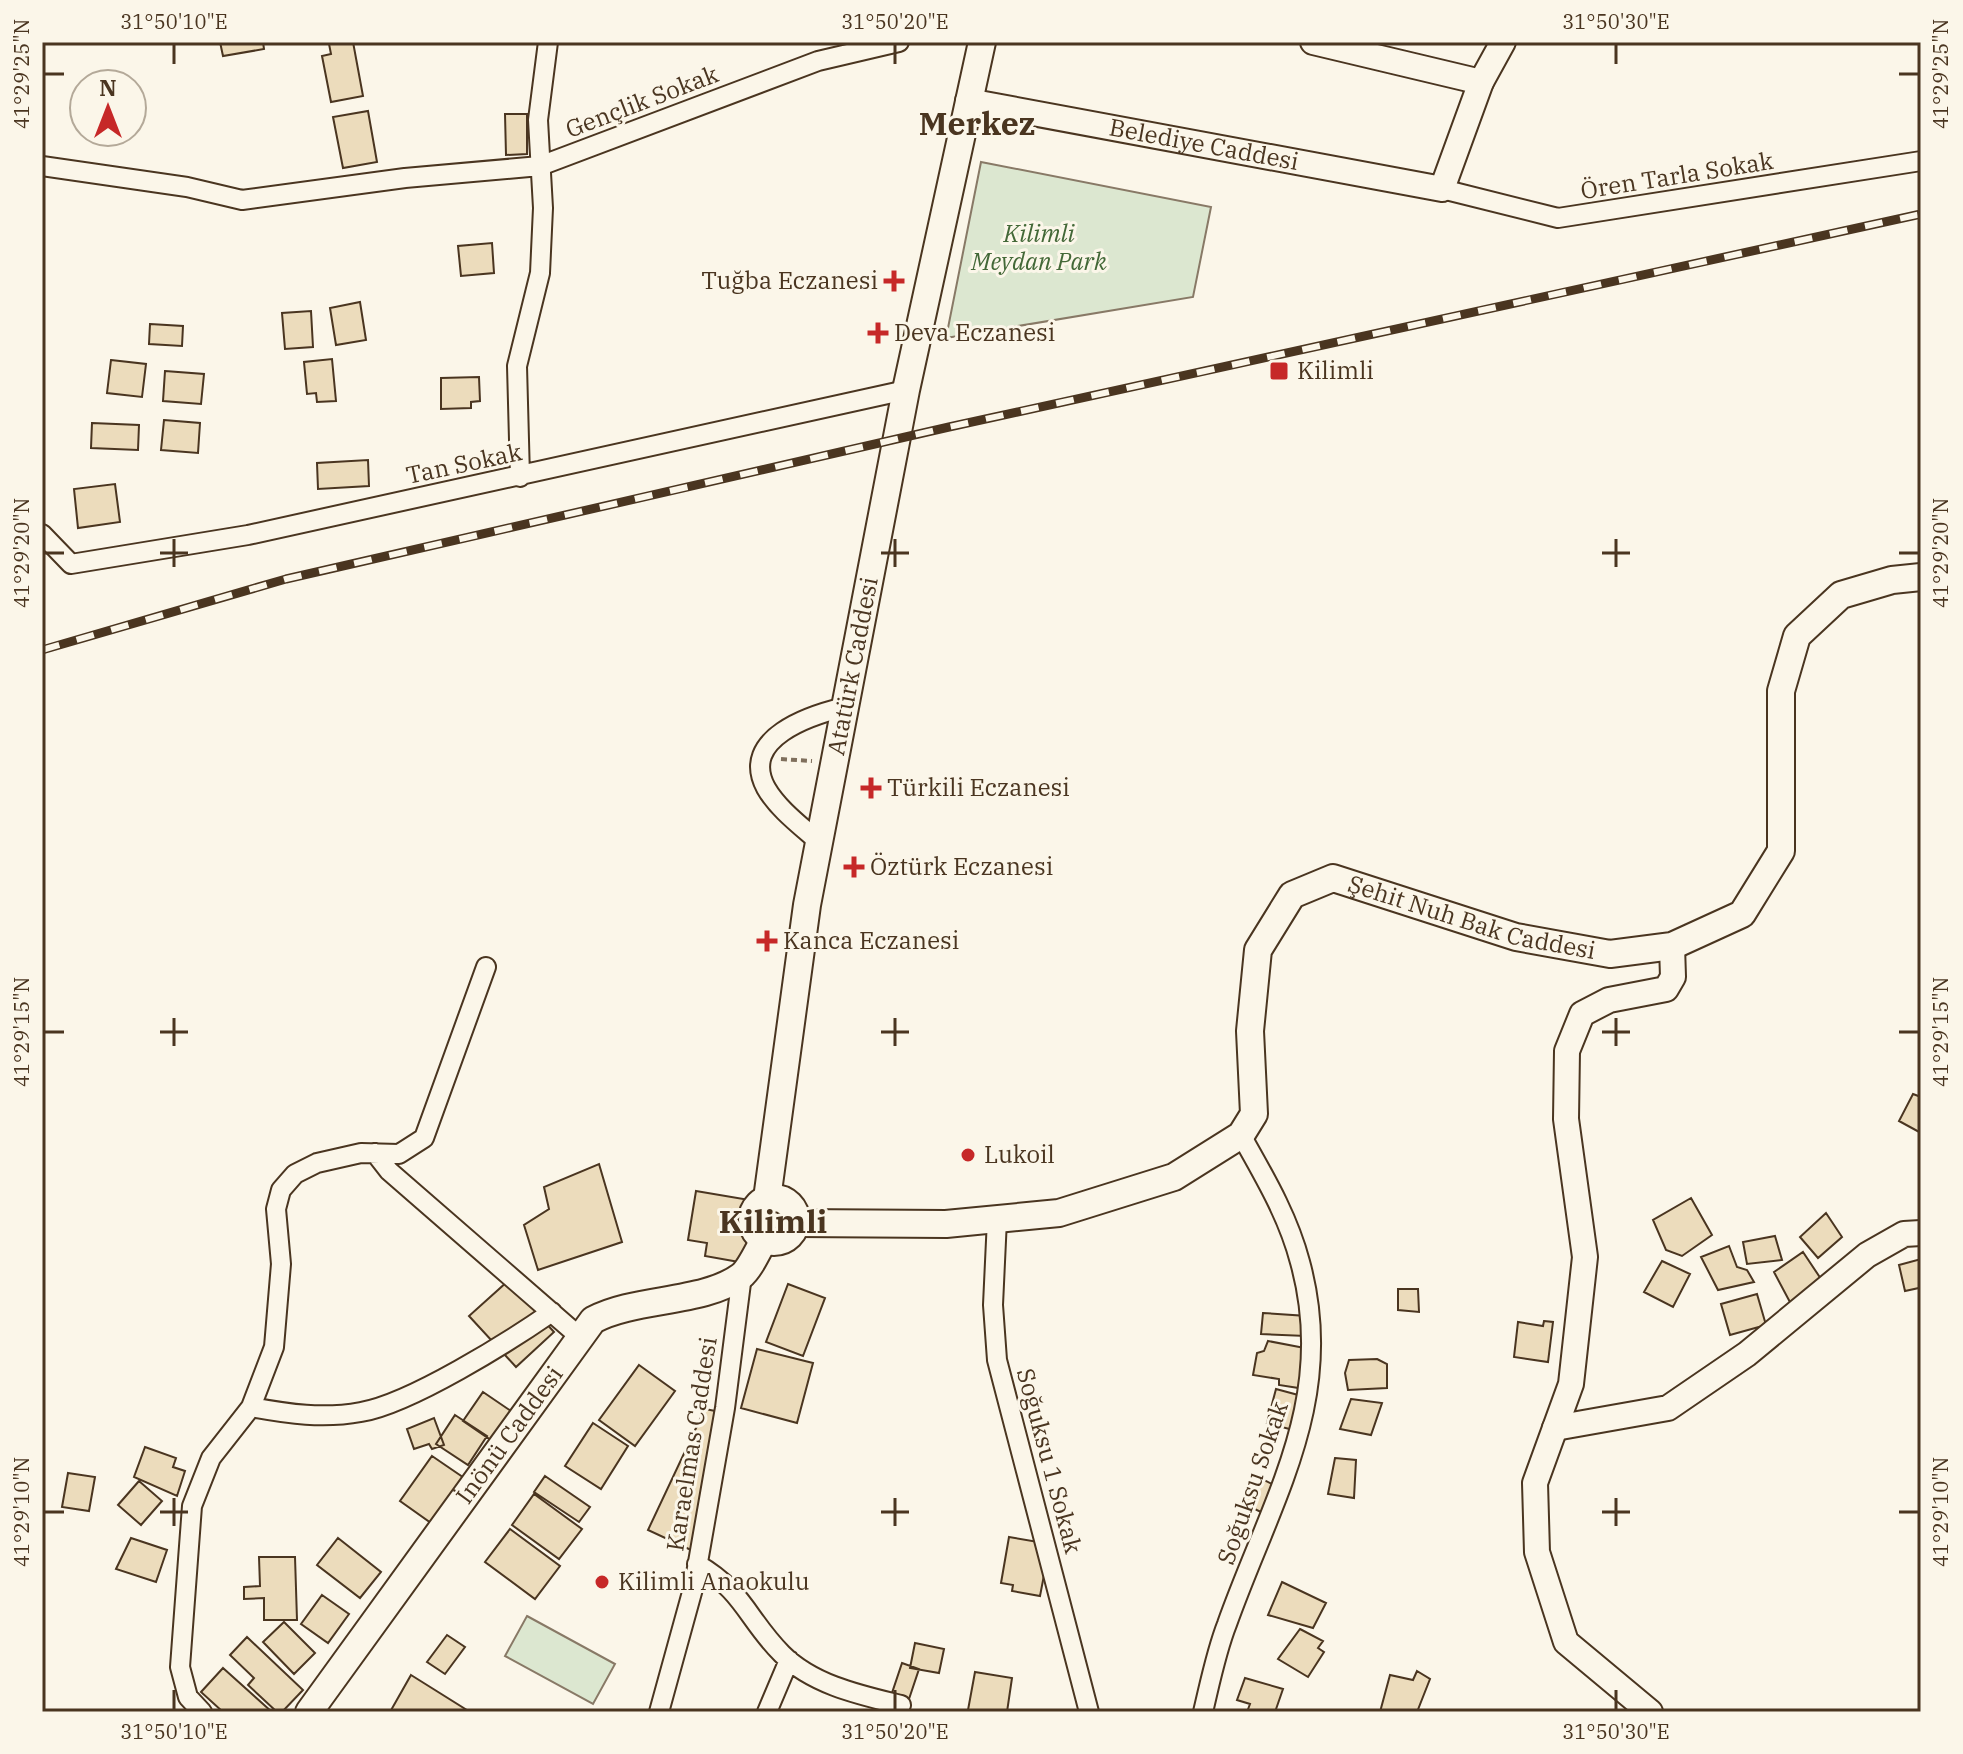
<svg xmlns="http://www.w3.org/2000/svg" width="1963" height="1754" font-family="'IBM Plex Serif',serif">
  <style>
    .green { fill: #dce7d0; stroke: #887966; stroke-width: 2 }
    .building { fill: #ecdcbc; stroke: #4a3520; stroke-width: 2 }
    .lines { fill: none; stroke-linecap: round; stroke-linejoin: round }
    .minor-casing { stroke: #4a3520; stroke-width: 22 }
    .tertiary-casing { stroke: #4a3520; stroke-width: 28 }
    .secondary-casing { stroke: #4a3520; stroke-width: 30 }
    .path { stroke: #7f6f5c; stroke-width: 4; stroke-dasharray: 6 4; stroke-linecap: butt }
    .minor { stroke: #fbf6e9; stroke-width: 18 }
    .tertiary { stroke: #fbf6e9; stroke-width: 24 }
    .secondary { stroke: #fbf6e9; stroke-width: 26 }
    .rail-casing { stroke: #4a3520; stroke-width: 9 }
    .rail { stroke: #fbf6e9; stroke-width: 6; stroke-dasharray: 18; stroke-linecap: butt }
    .ticks { fill: none; stroke: #4a3520; stroke-width: 3 }
    .poi-dot { fill: #c62828; stroke: #fbf6e9; stroke-width: 3 }
    .labels { text-anchor: middle; stroke-width: 6; stroke-linejoin: round; paint-order: stroke }
    .street-label { font-size: 24px; fill: #4a3520; stroke: #fbf6e9 }
    .park-label { font-size: 24px; font-style: italic; fill: #436837; stroke: #fbf6e9 }
    .poi-label { font-size: 24px; fill: #4a3520; stroke: #fbf6e9; text-anchor: start }
    .district-label { font-size: 32px; font-weight: bold; fill: #4a3520; stroke: #fbf6e9 }
    .neatline { fill: none; stroke: #4a3520; stroke-width: 3 }
    .ticks-label { font-size: 20px; text-anchor: middle; fill: #4a3520 }
  </style>
  <rect width="100%" height="100%" fill="#fbf6e9"/>
  <path class="green" d="M981 162 1211 207 1193 297 946 338Z
    M527 1616 615 1664 593 1704 505 1656Z"/>
  <path class="building" d="M220 42H263L264 49 223 56Z
    M353 42 363 96 331 102 322 56 331 54 329 44Z
    M368 111 377 162 343 168 333 117Z
    M505 114H527V154L506 155Z
    M492 243 494 273 461 276 458 246Z
    M360 302 366 340 336 345 330 308Z
    M311 311 313 347 285 349 282 313Z
    M150 324 183 326 182 346 149 344Z
    M332 359 336 401 317 402 316 393 307 394 304 362Z
    M111 360 146 364 142 397 107 393Z
    M165 371 204 374 201 404 163 401Z
    M479 377 480 401 471 402V408L441 409V378Z
    M164 420 200 423 198 453 161 450Z
    M92 423 139 425 138 450 91 448Z
    M368 460 369 486 318 489 317 463Z
    M115 484 120 522 78 528 74 489Z
    M1913 1094 1921 1097V1133L1899 1121Z
    M599 1164 622 1242 538 1270 524 1225 549 1209 544 1187Z
    M696 1191 767 1203 756 1265 705 1256 707 1243 688 1240Z
    M1691 1198 1712 1235 1682 1256 1666 1250 1653 1220Z
    M1826 1213 1842 1237 1818 1258 1800 1237Z
    M1775 1236 1782 1260 1747 1264 1743 1242Z
    M1729 1246 1737 1267 1747 1270 1754 1282 1718 1290 1701 1257Z
    M1803 1252 1823 1282 1791 1304 1774 1272Z
    M1921 1259V1293L1919 1288 1905 1291 1899 1265Z
    M1662 1261 1690 1274 1673 1307 1644 1292Z
    M508 1281 554 1332 516 1367 469 1316Z
    M788 1284 825 1298 803 1356 766 1342Z
    M1398 1289H1418L1419 1312 1398 1310Z
    M1757 1294 1766 1325 1730 1335 1721 1304Z
    M1263 1313 1307 1316 1306 1336 1261 1334Z
    M1544 1321 1553 1322 1548 1362 1514 1357 1518 1322 1543 1326Z
    M1268 1341 1310 1349 1305 1389 1279 1385V1379L1253 1375 1257 1353 1264 1351Z
    M757 1349 813 1363 797 1423 741 1408Z
    M1377 1359 1387 1364V1388L1348 1390 1345 1373 1349 1360Z
    M639 1365 675 1391 635 1446 599 1420Z
    M1276 1389 1302 1396 1293 1430 1267 1423Z
    M483 1392 527 1422 507 1451 463 1421Z
    M1351 1399 1382 1403 1371 1435 1340 1429Z
    M705 1409 731 1414 706 1557 648 1530Z
    M455 1415 487 1436 468 1465 436 1444Z
    M434 1418 444 1445 432 1449 429 1444 414 1449 407 1429Z
    M593 1423 628 1446 601 1489 565 1466Z
    M145 1447 176 1458 173 1467 185 1471 177 1496 134 1477Z
    M432 1456 470 1482 438 1528 400 1501Z
    M1335 1458 1356 1460 1354 1498 1328 1494Z
    M68 1473 95 1477 89 1511 62 1507Z
    M545 1476 590 1507 579 1522 534 1492Z
    M1256 1476 1278 1487 1265 1514 1242 1503Z
    M139 1481 162 1501 141 1525 118 1505Z
    M534 1494 582 1529 559 1559 512 1525Z
    M510 1529 560 1566 535 1599 485 1562Z
    M1009 1537 1050 1544 1040 1596 1012 1591 1013 1585 1001 1583Z
    M131 1538 167 1550 156 1582 116 1569Z
    M338 1538 381 1572 360 1598 317 1565Z
    M259 1557H295L297 1620H264V1598L244 1599V1587L260 1586Z
    M1282 1582 1326 1603 1313 1628 1268 1615Z
    M322 1595 349 1614 328 1643 301 1624Z
    M284 1622 315 1653 294 1674 263 1642Z
    M1300 1629 1323 1641 1318 1648 1324 1652 1308 1677 1278 1659Z
    M447 1635 465 1647 445 1674 427 1662Z
    M247 1637 303 1690 282 1712H277L248 1685 254 1678 230 1655Z
    M915 1643 944 1649 939 1673 910 1668Z
    M902 1663 919 1669 909 1699 892 1693Z
    M223 1668 272 1712H223L201 1692Z
    M1417 1671 1430 1679 1417 1712H1380L1390 1675 1413 1680Z
    M975 1672 1012 1678 1007 1712 968 1710Z
    M411 1675 470 1712H390Z
    M1245 1678 1283 1689 1275 1712H1247L1250 1704 1237 1700Z"/>
  <g class="lines">
    <defs>
      <path id="minor" d="M42 166 187 187 242 200 405 178 540 166 818 61 899 42
        M1442 189 1558 218 1921 161
        M520 477 517 366 540 273 543 208 538 120 548 42
        M42 534 71 564 248 535 906 390
        M819 842C801 826 778 809 766 788 739 738 811 715 845 707
        M375 1153 389 1171 581 1338
        M997 1219 993 1305 997 1360 1089 1712
        M251 1407C289 1414 323 1419 361 1412 410 1404 510 1341 552 1312
        M697 1564C744 1591 747 1619 782 1654 813 1685 860 1695 901 1705
        M202 1712 188 1697 180 1667 192 1506 211 1458 251 1407 274 1347 281 1264 276 1209 281 1190 295 1174 317 1163 361 1153 399 1154 424 1138 486 967
        M659 1712 694 1585 725 1408 742 1275
        M767 1712 789 1660
        M1203 1712C1210 1683 1216 1652 1227 1624 1271 1500 1338 1399 1300 1262 1288 1216 1264 1176 1241 1135"/>
      <g id="tertiary">
        <path d="M1313 42 1481 82"/>
        <path id="s1" d="M968 101 1442 189 1481 82 1503 42"/>
        <path d="M1555 1428 1668 1408 1747 1354 1867 1255 1904 1234 1921 1233"/>
        <path d="M1650 1712 1566 1642 1537 1552 1535 1483 1571 1384 1585 1257 1566 1119 1567 1051 1582 1014 1609 1000 1666 989 1673 977 1672 946"/>
      </g>
      <g id="secondary">
        <circle cx="774" cy="1220" r="22"/>
        <path id="s2" d="M767 1199 807 905 906 390 982 42"/>
        <path id="s3" d="M796 1223 946 1224 1059 1213 1174 1177 1241 1135 1254 1114 1250 1031 1258 950 1292 895 1333 878 1516 937 1610 954 1672 946 1742 914 1781 851V691L1797 636 1841 595 1892 580 1921 577"/>
        <path id="s4" d="M309 1712 593 1320C636 1297 703 1304 741 1276 750 1269 758 1250 764 1240"/>
      </g>
    </defs>
    <use href="#minor" class="minor-casing"/>
    <use href="#tertiary" class="tertiary-casing"/>
    <use href="#secondary" class="secondary-casing"/>
    <path class="path" d="M781 759 812 761"/>
    <use href="#minor" class="minor"/>
    <use href="#tertiary" class="tertiary"/>
    <use href="#secondary" class="secondary"/>
    <defs>
      <path id="rail" d="M42 650 286 579 949 427 1921 214"/>
    </defs>
    <use href="#rail" class="rail-casing"/>
    <use href="#rail" class="rail"/>
  </g>
  <path class="ticks" d="M174 44V64M895 44V64M1616 44V64M44 74H64M1899 74H1919M174 539V567M895 539V567M1616 539V567M44 553H64M160 553H188M881 553H909M1602 553H1630M1899 553H1919M174 1018V1046M895 1018V1046M1616 1018V1046M44 1032H64M160 1032H188M881 1032H909M1602 1032H1630M1899 1032H1919M174 1498V1526M895 1498V1526M1616 1498V1526M44 1512H64M160 1512H188M881 1512H909M1602 1512H1630M1899 1512H1919M174 1690V1710M895 1690V1710M1616 1690V1710"/>
  <g class="poi-dot">
    <path d="M890 269h8v8h8v8h-8v8h-8v-8h-8v-8h8z"/>
    <path d="M874 321h8v8h8v8h-8v8h-8v-8h-8v-8h8z"/>
    <rect x="1269" y="361" width="20" height="20" rx="4"/>
    <path d="M867 776h8v8h8v8h-8v8h-8v-8h-8v-8h8z"/>
    <path d="M850 855h8v8h8v8h-8v8h-8v-8h-8v-8h8z"/>
    <path d="M763 929h8v8h8v8h-8v8h-8v-8h-8v-8h8z"/>
    <circle cx="968" cy="1155" r="8"/>
    <circle cx="602" cy="1582" r="8"/>
  </g>
  <g class="labels">
    <g class="street-label">
      <text transform="translate(642 102) rotate(-21)" y="8">Gençlik Sokak</text>
      <text dy="8" stroke="none"><textPath href="#s1" startOffset="240">Belediye Caddesi</textPath></text>
      <text transform="translate(1677 176) rotate(-9)" y="8">Ören Tarla Sokak</text>
      <text transform="translate(464 464) rotate(-12)" y="8">Tan Sokak</text>
      <text dy="8" stroke="none"><textPath href="#s2" startOffset="540">Atatürk Caddesi</textPath></text>
      <text dy="8" stroke="none"><textPath href="#s3" startOffset="906">Şehit Nuh Bak Caddesi</textPath></text>
      <text dy="8" stroke="none"><textPath href="#s4" startOffset="342">İnönü Caddesi</textPath></text>
      <text transform="translate(692 1444) rotate(-81)" y="8">Karaelmas Caddesi</text>
      <text transform="translate(1049 1461) rotate(75)" y="8">Soğuksu 1 Sokak</text>
      <text transform="translate(1253 1483) rotate(-71)" y="8">Soğuksu Sokak</text>
    </g>
    <g class="park-label">
      <text x="1039" y="242">Kilimli<tspan x="1039" dy="28">Meydan Park</tspan></text>
    </g>
    <g class="poi-label">
      <text x="878" y="289" text-anchor="end">Tuğba Eczanesi</text>
      <text x="894" y="341">Deva Eczanesi</text>
      <text x="1297" y="379">Kilimli</text>
      <text x="887" y="796">Türkili Eczanesi</text>
      <text x="870" y="875">Öztürk Eczanesi</text>
      <text x="783" y="949">Kanca Eczanesi</text>
      <text x="984" y="1163">Lukoil</text>
      <text x="618" y="1590">Kilimli Anaokulu</text>
    </g>
    <g class="district-label">
      <text x="977" y="135">Merkez</text>
      <text x="773" y="1233">Kilimli</text>
    </g>
  </g>
  <rect width="1963" height="1754" fill="none" stroke="#fbf6e9" stroke-width="88"/>
  <g transform="translate(108 108)"><circle r="38" fill="#fbf6e9" stroke="#b4a999" stroke-width="2"/>
  <path d="M0-6L14 30L0 20L-14 30Z" fill="#c62828"/>
  <text y="-12" font-size="22" font-weight="bold" text-anchor="middle" fill="#4a3520">N</text>
  </g>
  <rect x="44" y="44" width="1875" height="1666" class="neatline"/>
  <g class="ticks-label">
    <text x="174" y="29">31°50'10"E</text>
    <text x="895" y="29">31°50'20"E</text>
    <text x="1616" y="29">31°50'30"E</text>
    <text transform="translate(22 74) rotate(-90)" y="7">41°29'25"N</text>
    <text transform="translate(1941 74) rotate(-90)" y="7">41°29'25"N</text>
    <text transform="translate(22 553) rotate(-90)" y="7">41°29'20"N</text>
    <text transform="translate(1941 553) rotate(-90)" y="7">41°29'20"N</text>
    <text transform="translate(22 1032) rotate(-90)" y="7">41°29'15"N</text>
    <text transform="translate(1941 1032) rotate(-90)" y="7">41°29'15"N</text>
    <text transform="translate(22 1512) rotate(-90)" y="7">41°29'10"N</text>
    <text transform="translate(1941 1512) rotate(-90)" y="7">41°29'10"N</text>
    <text x="174" y="1739">31°50'10"E</text>
    <text x="895" y="1739">31°50'20"E</text>
    <text x="1616" y="1739">31°50'30"E</text>
  </g>
</svg>
